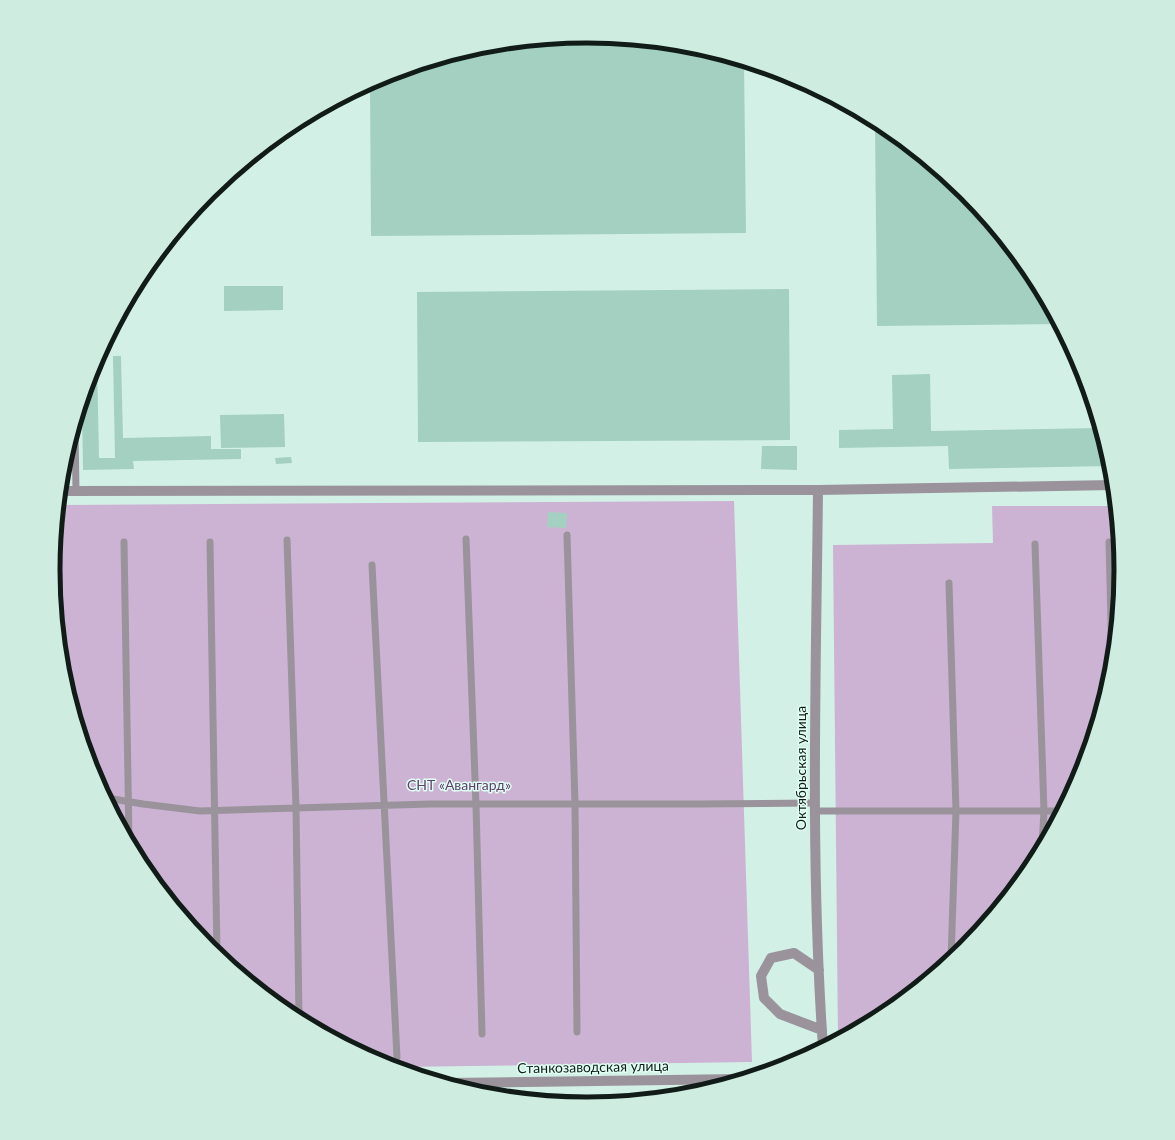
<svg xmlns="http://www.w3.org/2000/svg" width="1175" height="1140" font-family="Lato,sans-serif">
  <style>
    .green { fill: #ccb3d3 }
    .building { fill: #a3d0c1 }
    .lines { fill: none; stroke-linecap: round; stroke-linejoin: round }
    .service { stroke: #9a939c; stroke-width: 7 }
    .minor { stroke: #9a939c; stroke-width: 10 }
    .tertiary { stroke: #9a939c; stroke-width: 10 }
    .labels { text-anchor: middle; stroke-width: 3; stroke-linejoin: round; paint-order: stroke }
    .street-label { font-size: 14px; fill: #111c18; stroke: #e0fef3 }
    .park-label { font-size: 14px; fill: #613f6b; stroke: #e0fef3 }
    .rim { fill: none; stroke: #111c18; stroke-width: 5 }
  </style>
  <rect width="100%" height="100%" fill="#d3f0e6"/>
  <path class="green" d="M734 501 752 1062 396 1067 383 1063 291 1014 210 947 143 866 94 774 64 674 54 570 60 505Z
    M992 506H1115L1121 570 1111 674 1081 775 1031 867 965 948 884 1014 838 1039 833 545 993 543Z"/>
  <path class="building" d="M588 36 692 46 744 62 746 233 371 236 370 84 383 77 484 46Z
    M875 121 884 126 965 193 1032 274 1059 324 877 326Z
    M224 286H283V310L224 311Z
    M789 289 790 440 418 442 417 292Z
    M113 356H121L123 438 211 436V449H241V459L133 461 134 469 83 470 82 406 97 361 99 458H115Z
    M930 374 931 431 1100 428 1111 466 949 469 948 446 839 448V430L893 429 892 375Z
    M284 414 285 447 221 448 220 415Z
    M762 446H797V470L761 469Z
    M291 457 292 463 276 464 275 458Z
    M548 512 567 513 566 528 547 527Z"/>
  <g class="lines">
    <path class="service" d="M75 430 76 491
      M567 535 575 804 577 1032
      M466 539 476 805 482 1034
      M287 540 296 808 299 1018
      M124 542 129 839
      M210 542 217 953
      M1109 542 1112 661
      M1035 544 1044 811 1042 846
      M372 565 397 1057
      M949 583 956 811 951 959
      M56 595 57 541
      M107 798 143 804 200 811 430 804H698L814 803
      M814 811H1061"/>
    <path class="minor" d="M818 490C816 676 810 861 823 1047
      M61 491 818 490 1113 485
      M819 970 794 953 771 958 761 976 764 998 780 1014 822 1030"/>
    <path class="tertiary" d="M447 1083 740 1079"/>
  </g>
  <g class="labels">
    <g class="street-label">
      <text transform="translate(801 768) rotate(-90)" y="5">Октябрьская улица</text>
      <text transform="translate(593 1067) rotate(-1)" y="5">Станкозаводская улица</text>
    </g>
    <g class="park-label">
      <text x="459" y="790">СНТ «Авангард»</text>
    </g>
  </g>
  <path d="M0 0H1175V1140H0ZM60 570a527 527 0 1 1 1054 0a527 527 0 1 1-1054 0Z" fill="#cfece1" fill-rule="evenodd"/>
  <path class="rim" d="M60 570a527 527 0 1 1 1054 0a527 527 0 1 1-1054 0Z"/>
</svg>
